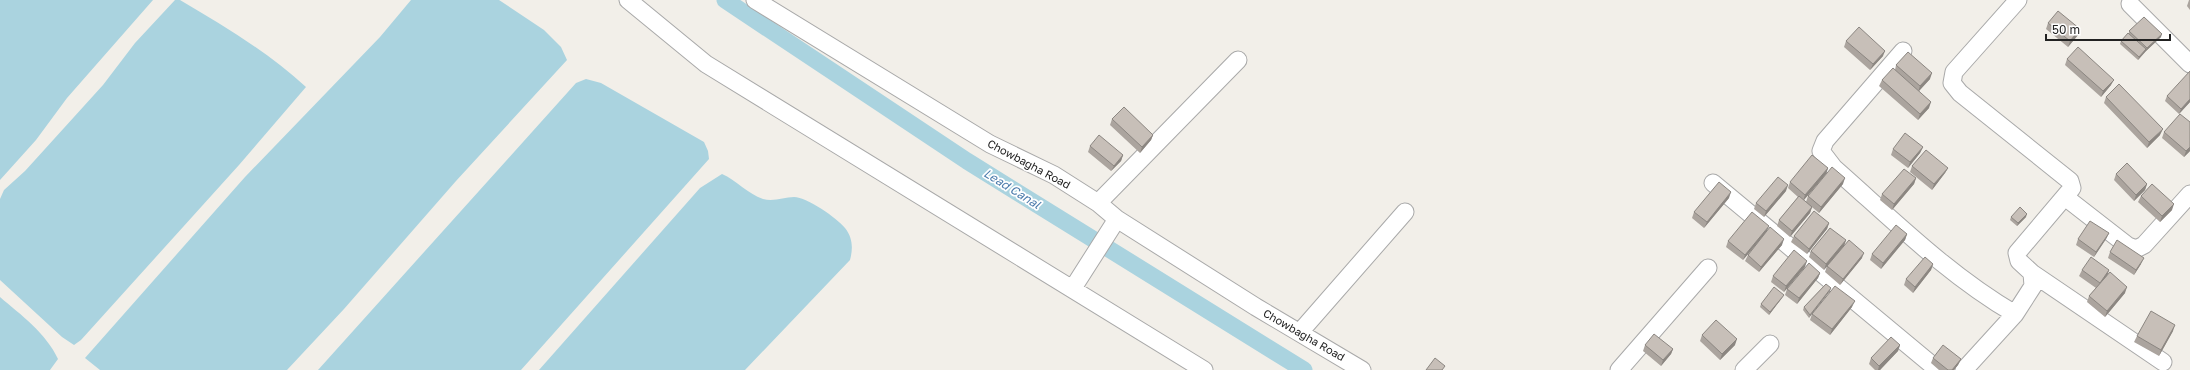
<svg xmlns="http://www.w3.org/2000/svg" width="2190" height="370" font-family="'Golos Text',sans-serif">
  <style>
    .water { fill: #aad3df }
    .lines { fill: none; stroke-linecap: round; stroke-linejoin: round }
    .canal { stroke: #aad3df; stroke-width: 17 }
    .street-casing { stroke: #a9a9a9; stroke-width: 19 }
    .street { stroke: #fff; stroke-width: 17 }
    .wall { fill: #aba49e }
    .shaded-wall { fill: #8b8681 }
    .building { fill: #c7bfb8; stroke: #8b8681 }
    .labels { text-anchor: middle; stroke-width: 3.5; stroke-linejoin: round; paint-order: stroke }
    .street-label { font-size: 11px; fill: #222; stroke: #fff }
    .water-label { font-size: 12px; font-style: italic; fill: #4a7aab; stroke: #fff }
  </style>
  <rect width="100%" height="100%" fill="#f2efe9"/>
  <path class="water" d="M0 0H153L67 98 36 140 0 180Z
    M175 0H180C224 26 268 52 306 87L239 165 81 340 74 345 62 337 0 280V199L4 190 25 171 103 85 135 43Z
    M411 0H499L544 30 561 47 567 60 456 181 344 309 287 370H100L85 358 245 177 380 37Z
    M586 79 601 83 704 142 708 151 709 159 521 370H318L576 83Z
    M722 174C736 180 748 194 763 199 774 202 784 197 794 197 807 197 837 218 845 228 853 238 853 249 850 260L745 370H539L700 188Z
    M0 297C21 315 46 333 58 359L50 370H0Z"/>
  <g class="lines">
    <path class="canal" d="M725 0 967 161 1304 370"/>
    <defs>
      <path id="street" d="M628 0 706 64 1204 370
        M755 0 990 144 1054 175 1098 203 1117 219 1256 307 1362 370
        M2130 4 2190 64
        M1903 51 1825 141 1821 151 1834 168C1892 219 1948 275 2015 314
        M1713 183 1938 370
        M2065 197 2128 246 2136 249 2144 245 2190 194
        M1098 203 1238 60
        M2032 273 2163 362
        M1073 288 1117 219
        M1300 332 1405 212
        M1619 370 1708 268
        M1744 370 1770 344
        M1964 370 2015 314 2033 286 2032 273 2019 261 2017 253 2072 188 2070 181 1960 93 1952 83 1954 72 2018 0"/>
    </defs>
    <use href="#street" class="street-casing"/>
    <use href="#street" class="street"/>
  </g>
  <path class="wall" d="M2189 0H2190V10L2187 6Z
    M2048 23 2078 35 2068 47 2046 29Z
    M2129 31 2161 37 2146 51 2138 60 2120 44 2121 41 2129 33Z
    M1846 41 1883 56 1870 70 1844 47Z
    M2067 59 2111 85 2101 97 2065 65Z
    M1896 65 1930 79 1919 91 1929 108 1918 120 1879 86 1882 80 1895 70Z
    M2167 96 2190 102 2179 114 2165 101Z
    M2106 97 2160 135 2147 148 2104 103Z
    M1112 119 1153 135 1151 140 1140 153 1110 125Z
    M2190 122V151L2184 157 2162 138 2164 132Z
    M1090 146 1123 155 1121 161 1111 171 1088 152Z
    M1923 147 1920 153 1908 168 1891 155 1893 149Z
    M1912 166 1948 168 1945 173 1932 190 1910 172Z
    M1828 168 1826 174 1804 200 1812 207 1810 213 1790 237 1777 226 1779 220 1798 197 1788 188 1790 182Z
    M2116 174 2147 184 2145 190 2134 201 2114 180Z
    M1916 178 1914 184 1892 210 1880 200 1882 194Z
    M1843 184 1819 213 1806 202 1808 196Z
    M1786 191 1764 217 1754 209 1756 203Z
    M2141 196 2172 210 2160 222 2138 202Z
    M1729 198 1704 228 1692 218 1694 212Z
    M2011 217H2026L2017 226 2010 220Z
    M1829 223 1827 229 1807 254 1791 242 1794 236Z
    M1767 231 1782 245 1759 272 1745 261 1748 255 1756 245 1743 260 1726 247 1728 241Z
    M2109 233 2106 239 2094 257 2076 245 2078 239Z
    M1907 234 1905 240 1881 269 1870 260 1872 254Z
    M1846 240 1844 246 1824 270 1809 257 1811 251Z
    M2110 252 2141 264 2134 275 2108 258Z
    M1862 258 1840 285 1825 272 1827 266Z
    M1933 264 1931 270 1913 293 1904 285 1906 279Z
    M1805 267 1784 292 1771 282 1773 276Z
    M2082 270H2109L2107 276 2125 293 2105 317 2087 302 2089 296 2096 288 2079 276Z
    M1820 273 1818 278 1797 304 1785 295 1787 289Z
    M1826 284 1809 318 1803 310 1804 307Z
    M1782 298 1769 315 1760 307 1761 304Z
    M1852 307 1830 335 1810 320 1812 314Z
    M2173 331 2159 356 2134 342 2137 336Z
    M1702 335 1735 345 1720 360 1700 341Z
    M1645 345 1673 349 1671 354 1661 366 1643 351Z
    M1900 345 1898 351 1880 370H1875L1869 364 1871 358Z
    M1933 358 1961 359 1958 365 1954 370H1939L1931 363Z"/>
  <path class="shaded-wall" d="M2080 29 2078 35 2068 47 2070 41Z
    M2162 34 2161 37 2146 51 2138 60 2139 57 2147 48Z
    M1885 51 1883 56 1870 70 1873 64Z
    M1932 73 1930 79 1918 92 1920 86Z
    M2114 80 2111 85 2101 97 2103 91Z
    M2190 99V102L2179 114 2181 109Z
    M1931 102 1929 108 1918 120 1920 114Z
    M2163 129 2160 135 2147 148 2149 142Z
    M1153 135 1151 140 1140 153 1142 147Z
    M1923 147 1920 153 1908 168 1910 162Z
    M2190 147V151L2184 157 2186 151Z
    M1123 155 1121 161 1111 171 1114 166Z
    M1828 168 1826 174 1803 201 1805 195Z
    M1948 168 1945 173 1932 190 1934 184Z
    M1845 178 1843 184 1819 213 1821 207Z
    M1916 178 1914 184 1892 210 1894 204Z
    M2147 184 2145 190 2134 201 2136 195Z
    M1788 185 1786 191 1764 217 1766 211Z
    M1731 192 1729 198 1704 228 1707 222Z
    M2174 204 2172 210 2160 222 2162 216Z
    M1812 207 1810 213 1790 237 1792 231Z
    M2027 214 2026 217 2017 226 2018 223Z
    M1829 223 1827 229 1807 254 1809 249Z
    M1769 226 1767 231 1743 260 1745 255Z
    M2109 233 2106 239 2094 257 2096 252Z
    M1907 234 1905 240 1881 269 1883 263Z
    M1784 239 1782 245 1759 272 1761 267Z
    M1846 240 1844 246 1824 270 1826 264Z
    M1864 253 1862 258 1840 285 1843 279Z
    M2144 258 2141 264 2134 275 2136 270Z
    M1807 261 1805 267 1784 292 1786 286Z
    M1933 264 1931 270 1913 293 1915 287Z
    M2109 270 2107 276 2098 289 2100 283Z
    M1820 273 1818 278 1797 304 1799 298Z
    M2127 287 2125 293 2105 317 2107 311Z
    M1831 288 1830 291 1809 318 1810 315Z
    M1784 295 1782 298 1769 315 1770 312Z
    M1855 301 1852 307 1830 335 1832 329Z
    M2175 325 2173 331 2159 356 2161 350Z
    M1737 339 1735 345 1720 360 1722 354Z
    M1900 345 1898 351 1880 370H1878L1879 366Z
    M1673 349 1671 354 1661 366 1663 360Z
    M1961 359 1958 365 1954 370H1952Z"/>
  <path class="building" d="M2058 11 2080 29 2070 41 2048 23Z
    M2144 17 2162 34 2147 48 2129 31Z
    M1859 27 1885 51 1873 64 1846 41Z
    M2128 33 2146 49 2139 57 2121 41Z
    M2078 47 2114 80 2103 91 2067 59Z
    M1908 52 1932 73 1920 86 1896 65Z
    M1893 68 1931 102 1920 114 1882 80Z
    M2190 71V99L2181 109 2167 96Z
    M2119 84 2163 129 2149 142 2106 97Z
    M1124 107 1153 135 1142 147 1112 119Z
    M2180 114 2190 122V147L2186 151 2164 132Z
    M1905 133 1923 147 1910 162 1893 149Z
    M1099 135 1123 155 1114 166 1090 146Z
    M1926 150 1948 168 1934 184 1912 166Z
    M1812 155 1828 168 1805 195 1790 182Z
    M2127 163 2147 184 2136 195 2116 174Z
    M1832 167 1845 178 1821 207 1808 196Z
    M1904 169 1916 178 1894 204 1882 194Z
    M1778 177 1788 185 1766 211 1756 203Z
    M1719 182 1731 192 1707 222 1694 212Z
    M2152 184 2174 204 2162 216 2141 196Z
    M1799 196 1812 207 1792 231 1779 220Z
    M2020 207 2027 214 2018 223 2011 217Z
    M1814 211 1829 223 1809 249 1794 236Z
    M1752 212 1769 226 1745 255 1728 241Z
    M2090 221 2109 233 2096 252 2078 239Z
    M1896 225 1907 234 1883 263 1872 254Z
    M1770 227 1784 239 1761 267 1748 255Z
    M1830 228 1846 240 1826 264 1811 251Z
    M1849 240 1864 253 1843 279 1827 266Z
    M2117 240 2144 258 2136 270 2110 252Z
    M1794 250 1807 261 1786 286 1773 276Z
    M1925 257 1933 264 1915 287 1906 279Z
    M2091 257 2109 270 2100 283 2082 270Z
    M1809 263 1820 273 1799 298 1787 289Z
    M2110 272 2127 287 2107 311 2089 296Z
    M1826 284 1831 288 1810 315 1804 307Z
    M1835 286 1855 301 1832 329 1812 314Z
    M1774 287 1784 295 1770 312 1761 304Z
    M2151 311 2175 325 2161 350 2137 336Z
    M1716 320 1737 339 1722 354 1702 335Z
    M1654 334 1673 349 1663 360 1645 345Z
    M1891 337 1900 345 1879 366 1871 358Z
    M1943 345 1961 359 1952 370H1948L1933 358Z
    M1435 358 1445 366 1442 370H1426Z"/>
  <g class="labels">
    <g class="street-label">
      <text transform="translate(1029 164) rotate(28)" y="4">Chowbagha Road</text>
      <text transform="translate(1304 335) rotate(30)" y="4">Chowbagha Road</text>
    </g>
    <g class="water-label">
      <text transform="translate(1012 189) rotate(32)" y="4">Lead Canal</text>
    </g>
  </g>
  <path d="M2046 34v6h124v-6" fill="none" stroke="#222222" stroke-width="2"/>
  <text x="2052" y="34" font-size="12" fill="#222222" stroke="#ffffff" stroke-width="3" paint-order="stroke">50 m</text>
</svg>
